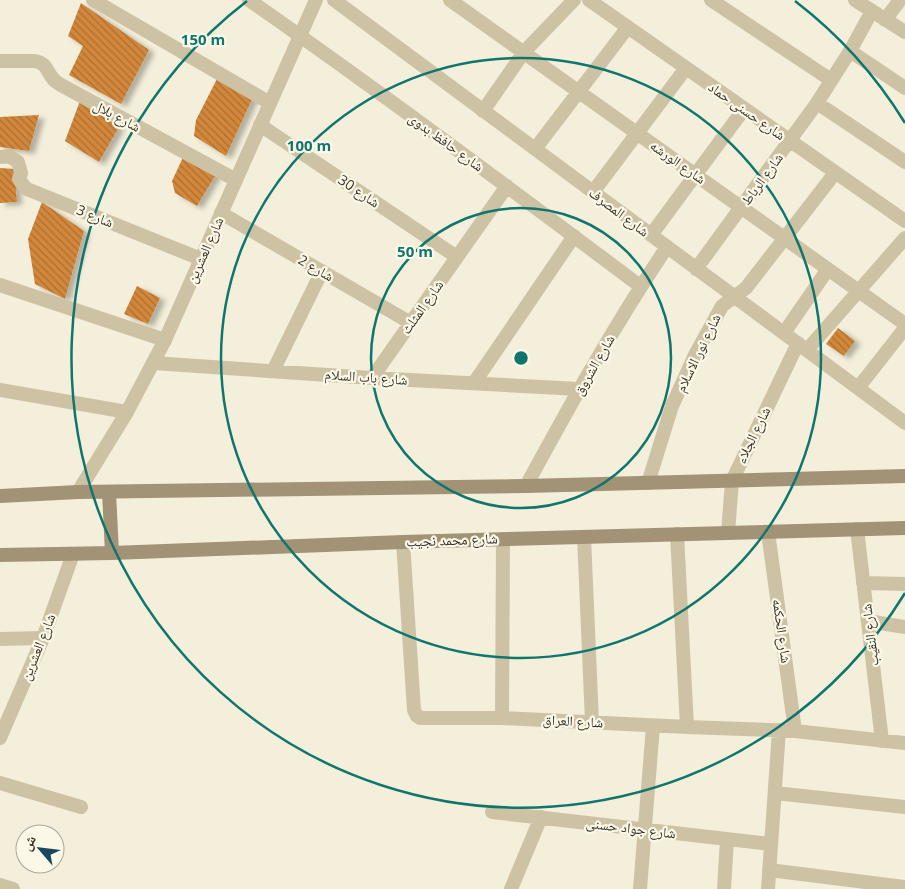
<svg xmlns="http://www.w3.org/2000/svg" width="905" height="889" font-family="'Open Sans','Noto Naskh Arabic',sans-serif">
  <style>
    .building { fill: url(#building-back-hatch); filter: url(#shadow) }
    .lines { fill: none; stroke-linecap: round; stroke-linejoin: round }
    .minor { stroke: #cec2a5; stroke-width: 14 }
    .tertiary { stroke: #cec2a5; stroke-width: 14 }
    .secondary { stroke: #a29276; stroke-width: 14 }
    .ring { fill: none; stroke: #0f766e; stroke-width: 2.5 }
    .labels { text-anchor: middle; stroke-width: 4.5; stroke-linejoin: round; paint-order: stroke }
    .street-label { font-size: 14px; fill: #393127; stroke: #fbf8e8 }
    .centre { fill: #0f766e; stroke: #fbf8e8; stroke-width: 2.5 }
    .ring-label { font-size: 15px; text-anchor: middle; font-weight: bold; fill: #0f766e; stroke: #fbf8e8; stroke-width: 4.5; stroke-linejoin: round; paint-order: stroke }
  </style>
  <defs>
    <pattern id="building-back-hatch" width="6" height="6" patternUnits="userSpaceOnUse" patternTransform="scale(1.25)"><rect width="6" height="6" fill="#d2873b"/><path d="M-1 5l2 2M0 0l6 6M5-1l2 2" fill="none" stroke="#ab6f32"/></pattern>
    <filter id="shadow"><feDropShadow dx="5.5" dy="3" stdDeviation="2.5" flood-color="#0004"/></filter>
  </defs>
  <rect width="100%" height="100%" fill="#f4efdb"/>
  <path class="building" d="M81 3 149 50 121 104 69 75 83 46 68 36Z
    M218 77 255 93 226 156 194 136 196 120Z
    M80 101 119 127 99 162 65 141Z
    M39 115 29 151 0 147V117Z
    M185 153 218 171 197 206 175 193 172 181Z
    M0 168 14 169 17 202 0 203Z
    M42 202 84 231 65 299 35 284 28 239Z
    M137 286 160 298 148 324 124 314Z
    M838 328 855 341 844 356 826 344Z"/>
  <g class="lines">
    <path class="minor" d="M93 0 270 103
      M249 0C381 92 511 189 640 286
      M334 0 905 423
      M450 0 905 324
      M589 0 905 221
      M711 0 831 80
      M855 0 905 32
      M885 20 900 0
      M850 51 905 88
      M0 61H35C48 64 46 71 54 80 56 82 58 83 61 85L236 180
      M817 103 905 162
      M483 111 524 52 574 0
      M260 125 457 257
      M535 149 628 27
      M0 157 9 156 18 162 21 173 19 179 24 186 27 189 201 259
      M593 192 686 68
      M221 213 411 323
      M651 235 744 109
      M696 269 817 103 850 51 872 11
      M0 285 165 340
      M784 333 828 269
      M807 350 905 238
      M153 363 372 378 579 389
      M273 371 322 271
      M372 378 507 186
      M474 383 574 236
      M858 388 905 328
      M0 390 127 412
      M648 483 672 406 695 355 722 306 746 288 835 173
      M526 486C570 405 615 324 667 247
      M857 529 882 741
      M768 532 795 731
      M728 533 732 481 798 343
      M677 534 687 727
      M584 537 592 722
      M403 542 414 710 417 716 420 718H502L687 727 795 731 905 743
      M863 583 905 584
      M868 621 905 627
      M0 639 43 638
      M502 718 503 539
      M0 783 81 807
      M775 793 905 807
      M492 812 770 844
      M769 870 905 887
      M0 885 13 889
      M511 889 541 817
      M640 889 653 726
      M724 889 727 840
      M768 889 779 730"/>
    <path class="tertiary" d="M78 492 127 412 165 340 316 0
      M0 738 43 638 73 554"/>
    <path class="secondary" d="M109 492 112 553
      M0 496 78 492 526 486 905 476
      M0 555 112 553 403 542 905 528"/>
  </g>
  <g class="ring">
    <circle cx="521" cy="358" r="150"/>
    <circle cx="521" cy="358" r="300"/>
    <path d="M905 593A450 450 0 1 1 247 1M795 1A450 450 0 0 1 905 123"/>
  </g>
  <g class="labels">
    <g class="street-label">
      <text transform="translate(747 111) rotate(35)" y="5">شارع حسنى حماد</text>
      <text transform="translate(117 116) rotate(28)" y="5">شارع بلال</text>
      <text transform="translate(446 142) rotate(36)" y="5">شارع حافظ بدوى</text>
      <text transform="translate(678 162) rotate(35)" y="5">شارع الورشه</text>
      <text transform="translate(762 179) rotate(-54)" y="5">شارع الرباط</text>
      <text transform="translate(359 191) rotate(34)" y="5">شارع 30</text>
      <text transform="translate(619 212) rotate(37)" y="5">شارع المصرف</text>
      <text transform="translate(95 216) rotate(22)" y="5">شارع 3</text>
      <text transform="translate(205 250) rotate(-66)" y="5">شارع العشرين</text>
      <text transform="translate(316 268) rotate(30)" y="5">شارع 2</text>
      <text transform="translate(422 307) rotate(-55)" y="5">شارع المثلث</text>
      <text transform="translate(698 353) rotate(-64)" y="5">شارع نور الاسلام</text>
      <text transform="translate(594 365) rotate(-60)" y="5">شارع الشروق</text>
      <text transform="translate(366 377) rotate(4)" y="5">شارع باب السلام</text>
      <text transform="translate(753 435) rotate(-64)" y="5">شارع الجلاء</text>
      <text transform="translate(452 540) rotate(-2)" y="5">شارع محمد نجيب</text>
      <text transform="translate(782 631) rotate(82)" y="5">شارع الحكمه</text>
      <text transform="translate(870 635) rotate(-97)" y="5">شارع النقيب</text>
      <text transform="translate(38 647) rotate(-68)" y="5">شارع العشرين</text>
      <text transform="translate(573 721) rotate(3)" y="5">شارع العراق</text>
      <text transform="translate(631 828) rotate(7)" y="5">شارع جواد حسنى</text>
    </g>
  </g>
  <circle cx="521" cy="358" r="8" class="centre"/>
  <g class="ring-label">
    <text x="203" y="45">150 m</text>
    <text x="309" y="151">100 m</text>
    <text x="415" y="257">50 m</text>
  </g>
  <g transform="translate(40 849) rotate(298)"><circle r="24" fill="#fbf8e8" stroke="#ada89b"/>
  <path d="M0-4L9 19L0 12L-9 19Z" fill="#18485f"/>
  <text y="-8" font-size="14" font-weight="bold" text-anchor="middle" fill="#393127">ش</text>
  </g>
</svg>
